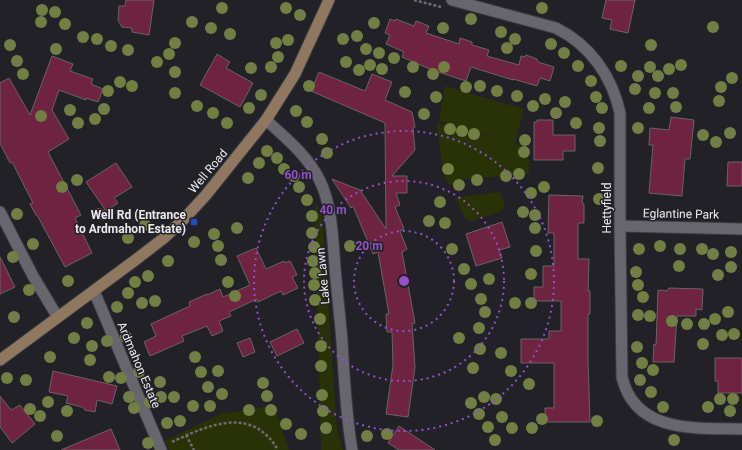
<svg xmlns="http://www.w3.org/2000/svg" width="742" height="450" font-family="Roboto,sans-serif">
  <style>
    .green { fill: #293207 }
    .building { fill: #6e2341; stroke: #6c6265 }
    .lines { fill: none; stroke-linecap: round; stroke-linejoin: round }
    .minor-casing { stroke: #3c3b41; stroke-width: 13 }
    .secondary-casing { stroke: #3c3b41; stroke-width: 13 }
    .path { stroke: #6c6b71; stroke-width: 2.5; stroke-dasharray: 3 2; stroke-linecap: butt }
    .minor { stroke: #67656d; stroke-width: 11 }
    .secondary { stroke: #8f7760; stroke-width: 11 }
    .tree { fill: #717e44 }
    .ring { fill: none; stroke: #9152c9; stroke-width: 2; stroke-dasharray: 2 4 }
    .transit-dot { fill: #1a4fb4; stroke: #222127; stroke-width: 1.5 }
    .labels { text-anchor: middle; stroke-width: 3; stroke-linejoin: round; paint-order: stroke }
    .street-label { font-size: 12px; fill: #eaeaef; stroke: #222127 }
    .poi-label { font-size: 12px; font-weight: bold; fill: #eaeaef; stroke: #222127; text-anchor: end }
    .centre { fill: #9152c9; stroke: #222127; stroke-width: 2 }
    .ring-label { font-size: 12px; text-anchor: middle; font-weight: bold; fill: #9152c9; stroke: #222127; stroke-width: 3; stroke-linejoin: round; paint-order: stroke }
  </style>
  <rect width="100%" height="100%" fill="#222127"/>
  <path class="green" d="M445 86 524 109 515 144 528 148 529 173 459 180V184L451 185 448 183 443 173 437 123 504 141 439 121Z
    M498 192 501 194 505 206 500 212 471 221 465 219 456 198Z
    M315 202 322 214 337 429 343 450H321Z
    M274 406 289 450H169L165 441 220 414Z"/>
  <path class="building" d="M126 0H154L149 35 132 32V28L122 27 118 20 119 6H125Z
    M606 0H635L628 33 610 29 612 20 602 18Z
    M390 19 395 21 396 19 414 26 416 21 429 26 426 33 459 44 460 38 472 42V45L489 50 487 56 519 65 521 56 525 57 526 55 537 59 538 62 554 67 550 81 540 78 537 86 513 79V80L471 67 466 81 432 70 402 57 404 52 386 44 390 35 385 33Z
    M217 54 230 62 226 68 253 83 240 107 200 85Z
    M52 56 73 64 70 71 93 79 91 84 103 89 98 102 86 98V100L59 90 52 110 69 139 48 152 81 215 75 218 92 253 65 267 37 215H36L30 204 33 203 12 162 10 163 0 143V83L9 78 30 115Z
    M319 72 365 91 372 74 392 82 385 100 412 112 415 127 413 128 415 150 392 176H407V193H396L400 205 395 207 404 229 400 231 407 249 402 252 415 323 412 324 415 367 408 417 386 414 393 365 392 332H387L386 314H389L378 252 373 254 353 206 351 208 332 179 360 190 386 229 385 123 311 91Z
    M671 117 694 120 690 159H685L682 196 649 193 653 145H649L650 128 669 130Z
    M537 120H553V135H575V151H563V160H534V122H537Z
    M728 162H742V186H727Z
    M116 163 132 187 114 198 118 203 106 211 86 182Z
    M549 195 583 196 582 203 584 204V223H578V259H589L588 291H590V314H588V361L590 422H545V408H554V363H521V339H549V331H561V301H534V287H543V266H554V233H548Z
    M502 222 510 247 499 250 502 258 476 266 466 234Z
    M256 248 266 269 284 261 285 263 290 261 297 275 292 277 298 288 283 295 281 291 258 302 257 299 229 312 231 316 219 321 223 331 212 336 207 326 182 336 184 341 150 356 144 342 156 336 151 324 190 306 189 302 207 294V295L220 289 223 297 250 285 237 256Z
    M0 257 15 287 0 294Z
    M669 288 703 289 702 310 696 309V316H677L674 362H653L654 344 656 345 658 290 667 291Z
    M297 329 304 343 277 356 270 342Z
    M250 338 255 352 243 357 237 343Z
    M715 358H742V393H718V381H715Z
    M53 371 117 386 112 404 97 400 95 412 85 410 82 407 66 403 68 396 49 392Z
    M0 396 11 410 20 405 35 424 12 443 0 427Z
    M399 426 435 450H399L388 443Z
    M111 429 120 450H61Z"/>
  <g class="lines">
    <defs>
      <path id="minor" d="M452 0 556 28C590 45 612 76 620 113V226L622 377C635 434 697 428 742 429
        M266 120C286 138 309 157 320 181 332 205 333 242 335 268 337 292 340 317 342 341 344 378 346 414 352 450
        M0 212 33 276 57 316
        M620 226 742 229
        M94 291 161 450"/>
      <path id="secondary" d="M0 360 134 261 164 238 183 220 206 195 266 120 295 74 329 0"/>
    </defs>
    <use href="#minor" class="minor-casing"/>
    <use href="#secondary" class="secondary-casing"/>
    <path class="path" d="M414 0 441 7
      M186 435 194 450
      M172 442C208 425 252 405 278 450"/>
    <use href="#minor" class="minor"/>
    <use href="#secondary" class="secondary"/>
  </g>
  <g class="tree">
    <circle cx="222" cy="8" r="6"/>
    <circle cx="286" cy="8" r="6"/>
    <circle cx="542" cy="8" r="6"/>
    <circle cx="42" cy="10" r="6"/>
    <circle cx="55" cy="12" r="6"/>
    <circle cx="300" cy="15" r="6"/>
    <circle cx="471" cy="19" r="6"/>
    <circle cx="41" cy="22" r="6"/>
    <circle cx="192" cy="22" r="6"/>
    <circle cx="374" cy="23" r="6"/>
    <circle cx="65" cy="24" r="6"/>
    <circle cx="713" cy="27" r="6"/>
    <circle cx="211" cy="28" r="6"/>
    <circle cx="443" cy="28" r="6"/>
    <circle cx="501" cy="32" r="6"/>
    <circle cx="230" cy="34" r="6"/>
    <circle cx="357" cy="36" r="6"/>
    <circle cx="83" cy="37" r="6"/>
    <circle cx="97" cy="39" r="6"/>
    <circle cx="343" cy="39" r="6"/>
    <circle cx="515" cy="39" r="6"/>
    <circle cx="288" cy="40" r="6"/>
    <circle cx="175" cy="43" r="6"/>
    <circle cx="276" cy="43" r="6"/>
    <circle cx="551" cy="44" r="6"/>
    <circle cx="10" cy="45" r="6"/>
    <circle cx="651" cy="45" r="6"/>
    <circle cx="111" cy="46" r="6"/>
    <circle cx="507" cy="48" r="6"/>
    <circle cx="56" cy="49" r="6"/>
    <circle cx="366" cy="49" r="6"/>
    <circle cx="128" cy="50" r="6"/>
    <circle cx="379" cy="53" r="6"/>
    <circle cx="564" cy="53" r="6"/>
    <circle cx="169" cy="54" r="6"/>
    <circle cx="278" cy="57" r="6"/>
    <circle cx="394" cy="58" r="6"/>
    <circle cx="17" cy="61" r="6"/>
    <circle cx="157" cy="62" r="6"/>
    <circle cx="346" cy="62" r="6"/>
    <circle cx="370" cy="65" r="6"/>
    <circle cx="681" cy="65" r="6"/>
    <circle cx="578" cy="66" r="6"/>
    <circle cx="621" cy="66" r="6"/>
    <circle cx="271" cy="67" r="6"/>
    <circle cx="413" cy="67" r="6"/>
    <circle cx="444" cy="67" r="6"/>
    <circle cx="650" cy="67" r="6"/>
    <circle cx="251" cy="68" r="6"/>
    <circle cx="382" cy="69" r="6"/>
    <circle cx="669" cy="69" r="6"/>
    <circle cx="359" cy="70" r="6"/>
    <circle cx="175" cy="72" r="6"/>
    <circle cx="23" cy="74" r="6"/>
    <circle cx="433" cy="74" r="6"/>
    <circle cx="638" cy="76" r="6"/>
    <circle cx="658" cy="76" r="6"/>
    <circle cx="732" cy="78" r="6"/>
    <circle cx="591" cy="81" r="6"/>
    <circle cx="120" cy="82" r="6"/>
    <circle cx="132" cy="86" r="6"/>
    <circle cx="309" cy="86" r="6"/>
    <circle cx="480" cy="86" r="6"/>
    <circle cx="466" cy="87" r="6"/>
    <circle cx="721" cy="87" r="6"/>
    <circle cx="635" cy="89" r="6"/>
    <circle cx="108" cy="91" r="6"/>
    <circle cx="497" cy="91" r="6"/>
    <circle cx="405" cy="92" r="6"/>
    <circle cx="175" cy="93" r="6"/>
    <circle cx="655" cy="93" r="6"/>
    <circle cx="673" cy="93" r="6"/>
    <circle cx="261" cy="95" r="6"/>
    <circle cx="517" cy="96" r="6"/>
    <circle cx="436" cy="97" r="6"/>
    <circle cx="596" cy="97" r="6"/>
    <circle cx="545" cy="99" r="6"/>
    <circle cx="719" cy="101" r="6"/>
    <circle cx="565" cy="102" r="6"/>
    <circle cx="197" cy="106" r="6"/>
    <circle cx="533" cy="106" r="6"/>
    <circle cx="676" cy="107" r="6"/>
    <circle cx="249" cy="108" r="6"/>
    <circle cx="602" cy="108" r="6"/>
    <circle cx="649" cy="108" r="6"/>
    <circle cx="104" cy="109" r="6"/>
    <circle cx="70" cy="110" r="6"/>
    <circle cx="296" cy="111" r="6"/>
    <circle cx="213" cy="113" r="6"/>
    <circle cx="556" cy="113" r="6"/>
    <circle cx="424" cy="114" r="6"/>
    <circle cx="41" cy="116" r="6"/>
    <circle cx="95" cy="119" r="6"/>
    <circle cx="307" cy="122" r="6"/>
    <circle cx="78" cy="123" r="6"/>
    <circle cx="227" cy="123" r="6"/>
    <circle cx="576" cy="123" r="6"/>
    <circle cx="599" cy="128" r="6"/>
    <circle cx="638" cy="128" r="6"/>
    <circle cx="450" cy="129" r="6"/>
    <circle cx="462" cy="131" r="6"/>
    <circle cx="730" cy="133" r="6"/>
    <circle cx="474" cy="134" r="6"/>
    <circle cx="703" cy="135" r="6"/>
    <circle cx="322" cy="139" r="6"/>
    <circle cx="525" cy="140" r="6"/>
    <circle cx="600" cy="141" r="6"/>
    <circle cx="716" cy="142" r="6"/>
    <circle cx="267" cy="151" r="6"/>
    <circle cx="524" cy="152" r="6"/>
    <circle cx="327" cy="153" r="6"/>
    <circle cx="277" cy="158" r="6"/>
    <circle cx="259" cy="163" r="6"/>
    <circle cx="598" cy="168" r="6"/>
    <circle cx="284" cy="169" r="6"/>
    <circle cx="448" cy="169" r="6"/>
    <circle cx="519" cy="174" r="6"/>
    <circle cx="294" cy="176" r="6"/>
    <circle cx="506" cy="176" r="6"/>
    <circle cx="248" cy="178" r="6"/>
    <circle cx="77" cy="180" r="6"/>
    <circle cx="477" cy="180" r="6"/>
    <circle cx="459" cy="185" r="6"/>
    <circle cx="62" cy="187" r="6"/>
    <circle cx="299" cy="187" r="6"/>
    <circle cx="544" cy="187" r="6"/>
    <circle cx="531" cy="193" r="6"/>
    <circle cx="599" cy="199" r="6"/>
    <circle cx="307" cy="200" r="6"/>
    <circle cx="440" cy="202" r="6"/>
    <circle cx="523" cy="212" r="6"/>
    <circle cx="17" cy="214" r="6"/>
    <circle cx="99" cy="214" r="6"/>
    <circle cx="535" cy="215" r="6"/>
    <circle cx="312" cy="216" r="6"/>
    <circle cx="429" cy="221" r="6"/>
    <circle cx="445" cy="223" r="6"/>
    <circle cx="145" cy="225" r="6"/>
    <circle cx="237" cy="228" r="6"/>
    <circle cx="535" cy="228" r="6"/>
    <circle cx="312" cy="233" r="6"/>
    <circle cx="214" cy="234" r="6"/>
    <circle cx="128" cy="238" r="6"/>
    <circle cx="194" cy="242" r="6"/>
    <circle cx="33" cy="244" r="6"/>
    <circle cx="218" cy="246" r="6"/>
    <circle cx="350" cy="246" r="6"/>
    <circle cx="660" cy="246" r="6"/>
    <circle cx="314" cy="247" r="6"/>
    <circle cx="452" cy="249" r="6"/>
    <circle cx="639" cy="249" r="6"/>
    <circle cx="680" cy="249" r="6"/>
    <circle cx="702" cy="249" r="6"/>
    <circle cx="536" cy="251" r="6"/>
    <circle cx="731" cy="252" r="6"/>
    <circle cx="713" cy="254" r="6"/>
    <circle cx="13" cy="257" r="6"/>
    <circle cx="221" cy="260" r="6"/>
    <circle cx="168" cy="261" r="6"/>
    <circle cx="313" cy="261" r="6"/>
    <circle cx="679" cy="266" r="6"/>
    <circle cx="731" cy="267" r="6"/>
    <circle cx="464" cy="269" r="6"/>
    <circle cx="636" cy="272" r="6"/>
    <circle cx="315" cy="273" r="6"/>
    <circle cx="531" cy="274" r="6"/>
    <circle cx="718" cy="275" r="6"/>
    <circle cx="148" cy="276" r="6"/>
    <circle cx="489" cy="279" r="6"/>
    <circle cx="68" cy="281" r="6"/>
    <circle cx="135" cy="282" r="6"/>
    <circle cx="228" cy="282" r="6"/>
    <circle cx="471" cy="284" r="6"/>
    <circle cx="314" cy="285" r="6"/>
    <circle cx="638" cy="285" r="6"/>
    <circle cx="29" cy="290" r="6"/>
    <circle cx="128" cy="293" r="6"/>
    <circle cx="235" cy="296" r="6"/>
    <circle cx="643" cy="297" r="6"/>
    <circle cx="481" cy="299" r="6"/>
    <circle cx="315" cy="300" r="6"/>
    <circle cx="155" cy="301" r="6"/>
    <circle cx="142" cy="303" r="6"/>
    <circle cx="515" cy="303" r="6"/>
    <circle cx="531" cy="303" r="6"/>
    <circle cx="117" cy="307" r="6"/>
    <circle cx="485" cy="312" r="6"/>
    <circle cx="728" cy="312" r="6"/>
    <circle cx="638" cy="315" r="6"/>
    <circle cx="650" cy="316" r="6"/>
    <circle cx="14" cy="317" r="6"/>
    <circle cx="320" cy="319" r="6"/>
    <circle cx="715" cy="319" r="6"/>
    <circle cx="672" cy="321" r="6"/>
    <circle cx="87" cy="323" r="6"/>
    <circle cx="687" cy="324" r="6"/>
    <circle cx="704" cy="324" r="6"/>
    <circle cx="479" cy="328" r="6"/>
    <circle cx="734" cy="334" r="6"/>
    <circle cx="722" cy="335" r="6"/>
    <circle cx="126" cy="337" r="6"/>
    <circle cx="74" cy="338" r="6"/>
    <circle cx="459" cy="338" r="6"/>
    <circle cx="107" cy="341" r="6"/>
    <circle cx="703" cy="344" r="6"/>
    <circle cx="92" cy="346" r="6"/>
    <circle cx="321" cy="346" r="6"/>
    <circle cx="637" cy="347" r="6"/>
    <circle cx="480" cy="349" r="6"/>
    <circle cx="501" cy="353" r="6"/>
    <circle cx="50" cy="357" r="6"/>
    <circle cx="195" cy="357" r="6"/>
    <circle cx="90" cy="360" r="6"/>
    <circle cx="642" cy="363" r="6"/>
    <circle cx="321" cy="366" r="6"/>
    <circle cx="473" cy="368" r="6"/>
    <circle cx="653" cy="370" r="6"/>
    <circle cx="218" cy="371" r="6"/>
    <circle cx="511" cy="371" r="6"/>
    <circle cx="139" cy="372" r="6"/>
    <circle cx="201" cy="372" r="6"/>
    <circle cx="109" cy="377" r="6"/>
    <circle cx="7" cy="378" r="6"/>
    <circle cx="121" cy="378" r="6"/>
    <circle cx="26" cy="380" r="6"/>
    <circle cx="640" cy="380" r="6"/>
    <circle cx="160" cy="382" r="6"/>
    <circle cx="263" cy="383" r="6"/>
    <circle cx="529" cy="384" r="6"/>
    <circle cx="208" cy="387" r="6"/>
    <circle cx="651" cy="392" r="6"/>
    <circle cx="222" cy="394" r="6"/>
    <circle cx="322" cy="395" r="6"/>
    <circle cx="267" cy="396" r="6"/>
    <circle cx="129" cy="397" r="6"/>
    <circle cx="161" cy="397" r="6"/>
    <circle cx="174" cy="397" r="6"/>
    <circle cx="484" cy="397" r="6"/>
    <circle cx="496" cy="399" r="6"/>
    <circle cx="720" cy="399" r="6"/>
    <circle cx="733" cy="399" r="6"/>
    <circle cx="48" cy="402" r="6"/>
    <circle cx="150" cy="402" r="6"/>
    <circle cx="471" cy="403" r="6"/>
    <circle cx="193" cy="406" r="6"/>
    <circle cx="210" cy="406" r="6"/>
    <circle cx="663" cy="407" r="6"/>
    <circle cx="708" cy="407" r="6"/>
    <circle cx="134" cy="408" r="6"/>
    <circle cx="30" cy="409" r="6"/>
    <circle cx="249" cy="410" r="6"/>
    <circle cx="271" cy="410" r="6"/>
    <circle cx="67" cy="411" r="6"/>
    <circle cx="323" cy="411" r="6"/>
    <circle cx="730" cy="411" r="6"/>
    <circle cx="479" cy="414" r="6"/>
    <circle cx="40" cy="416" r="6"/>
    <circle cx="502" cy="417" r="6"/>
    <circle cx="542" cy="419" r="6"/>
    <circle cx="180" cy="421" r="6"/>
    <circle cx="597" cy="421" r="6"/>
    <circle cx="167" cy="423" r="6"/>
    <circle cx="286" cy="424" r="6"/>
    <circle cx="488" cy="427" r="6"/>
    <circle cx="326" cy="428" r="6"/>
    <circle cx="512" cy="428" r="6"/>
    <circle cx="532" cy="428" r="6"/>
    <circle cx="301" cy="434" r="6"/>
    <circle cx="387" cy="434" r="6"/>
    <circle cx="57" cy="436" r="6"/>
    <circle cx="367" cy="436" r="6"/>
    <circle cx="495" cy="440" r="6"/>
    <circle cx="674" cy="440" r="6"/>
    <circle cx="148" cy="443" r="6"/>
  </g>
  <g class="ring">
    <circle cx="404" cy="281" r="50"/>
    <circle cx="404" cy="281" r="100"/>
    <circle cx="404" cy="281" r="150"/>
  </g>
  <rect class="transit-dot" x="190" y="218" width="8" height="8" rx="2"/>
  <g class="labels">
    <g class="street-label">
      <text transform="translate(208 171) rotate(-50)" y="4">Well Road</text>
      <text transform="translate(607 208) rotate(-90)" y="4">Hettyfield</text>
      <text transform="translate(681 214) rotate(1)" y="4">Eglantine Park</text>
      <text transform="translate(323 276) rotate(-95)" y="4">Lake Lawn</text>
      <text transform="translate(139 365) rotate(67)" y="4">Ardmahon Estate</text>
    </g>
    <g class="poi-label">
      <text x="186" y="219">Well Rd (Entrance<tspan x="186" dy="14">to Ardmahon Estate)</tspan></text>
    </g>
  </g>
  <circle cx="404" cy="281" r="6" class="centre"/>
  <g class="ring-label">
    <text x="298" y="179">60 m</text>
    <text x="333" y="214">40 m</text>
    <text x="369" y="250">20 m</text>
  </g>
</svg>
